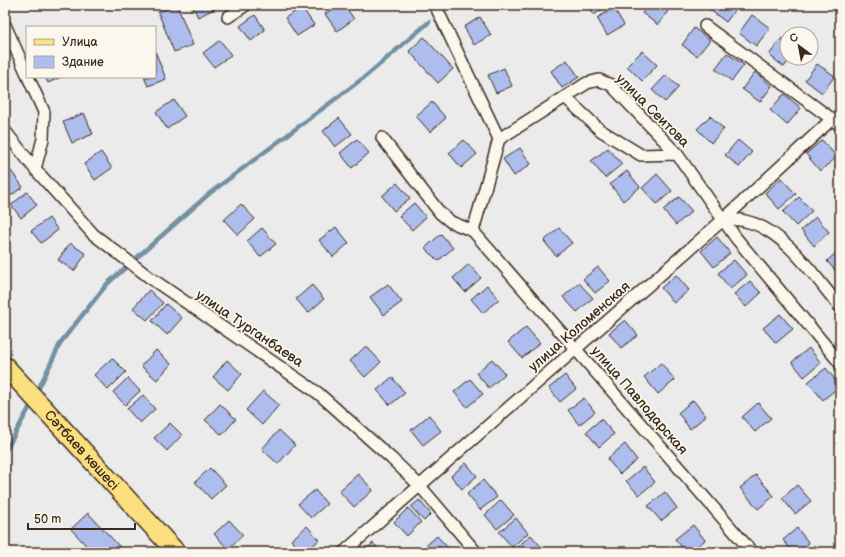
<svg xmlns="http://www.w3.org/2000/svg" width="845" height="557" font-family="'Balsamiq Sans',sans-serif">
  <style>
    .lines { fill: none; stroke-linecap: round; stroke-linejoin: round }
    .stream { stroke: #7391a2; stroke-width: 4.5 }
    .building { fill: #adbded; stroke: #3b2a1e }
    .minor-casing { stroke: #3b2a1e; stroke-width: 14 }
    .primary-casing { stroke: #3b2a1e; stroke-width: 21 }
    .minor { stroke: #fbf7ec; stroke-width: 11 }
    .primary { stroke: #fce080; stroke-width: 18 }
    .labels { text-anchor: middle; stroke-width: 3.5; stroke-linejoin: round; paint-order: stroke }
    .street-label { font-size: 14px; fill: #3b2a1e; stroke: #fbf7ec }
  </style>
  <rect width="100%" height="100%" fill="#ebebec"/>
  <filter id="ink" filterUnits="userSpaceOnUse"><feTurbulence type="fractalNoise" baseFrequency=".025" numOctaves="2"/><feDisplacementMap in="SourceGraphic" scale="8" xChannelSelector="R" yChannelSelector="G"/><feConvolveMatrix kernelMatrix="1 2 1 2 8 2 1 2 1" color-interpolation-filters="sRGB"/></filter>
  <g filter="url(#ink)">
    <g class="lines">
      <path class="stream" d="M36 394 61 342 107 284 210 193 366 76 429 22
        M5 452 33 401"/>
    </g>
    <path class="building" d="M177 5 193 45 174 52 158 12Z
      M192 5H214L216 8 198 17Z
      M338 5H344L354 19 337 31 325 14Z
      M588 5H609L594 15Z
      M648 5H659L668 11 658 25 642 13Z
      M711 5H737L738 6 726 22 709 9Z
      M302 7 314 25 297 36 285 18Z
      M614 8 624 25 607 35 597 18Z
      M255 15 265 30 251 41 240 26Z
      M752 15 770 28 756 46 739 33Z
      M480 17 491 35 474 45 464 27Z
      M694 28 710 40 697 56 682 45Z
      M424 37 453 69 438 83 409 51Z
      M782 38 787 41V58H791L784 67 769 55Z
      M220 40 231 55 214 67 203 53Z
      M155 51 166 79 148 86 144 77H155Z
      M642 51 657 65 642 81 627 66Z
      M727 53 744 65 732 81 715 69Z
      M567 60 579 77 562 88 551 71Z
      M817 64 835 76 822 93 805 80Z
      M504 68 512 86 496 93 488 75Z
      M755 72 772 86 760 102 742 89Z
      M666 75 679 87 665 102 652 90Z
      M45 77H61L48 83Z
      M784 94 801 108 787 125 770 110Z
      M174 100 185 116 167 129 156 112Z
      M432 102 446 118 430 132 416 116Z
      M84 113 93 134 72 143 63 122Z
      M710 116 724 129 711 143 697 129Z
      M339 118 352 134 335 147 323 131Z
      M357 139 369 153 352 168 340 153Z
      M464 140 477 154 461 168 449 153Z
      M738 140 752 152 739 167 725 155Z
      M822 140 837 157 820 171 806 154Z
      M520 148 531 164 514 176 503 159Z
      M608 148 622 164 605 178 591 161Z
      M101 152 112 168 95 180 84 164Z
      M11 171 23 187 6 199 5 176Z
      M627 171 640 187 623 201 610 184Z
      M657 174 672 191 657 204 642 188Z
      M781 178 796 194 779 209 765 193Z
      M397 183 410 198 394 211 382 196Z
      M27 192 37 205 21 218 11 205Z
      M679 197 692 211 676 225 663 210Z
      M799 197 812 211 796 226 783 212Z
      M414 203 426 217 412 230 399 216Z
      M241 204 255 219 238 235 224 220Z
      M816 217 829 232 814 246 801 230Z
      M49 218 58 230 41 243 31 231Z
      M336 227 349 243 333 257 319 240Z
      M262 228 276 244 260 257 247 241Z
      M559 228 572 243 556 256 544 241Z
      M441 234 453 248 438 261 425 248Z
      M717 237 730 253 714 267 701 251Z
      M70 243 86 254 74 271 58 260Z
      M840 249V274L839 275 827 261Z
      M734 260 747 275 730 289 718 273Z
      M469 264 481 278 465 292 453 278Z
      M598 267 610 281 595 293 583 279Z
      M676 275 689 290 674 303 661 288Z
      M750 281 761 293 746 307 734 294Z
      M579 283 593 298 577 312 563 297Z
      M388 284 402 302 384 315 370 297Z
      M312 285 324 299 308 313 296 299Z
      M487 285 499 299 483 313 471 299Z
      M149 290 163 303 147 320 133 308Z
      M166 304 182 318 167 335 152 321Z
      M780 314 793 329 776 343 763 328Z
      M625 320 638 335 621 348 609 333Z
      M526 327 540 343 522 358 508 342Z
      M366 346 381 362 365 377 350 361Z
      M809 348 821 363 804 377 792 362Z
      M156 350 171 364 157 380 141 366Z
      M112 358 126 372 108 390 94 375Z
      M492 359 505 374 489 388 476 373Z
      M227 360 242 374 228 390 213 377Z
      M661 363 675 380 658 394 644 377Z
      M826 368 840 386 823 400 808 382Z
      M565 375 576 389 560 402 549 388Z
      M392 377 405 393 390 405 377 390Z
      M128 378 140 391 125 405 113 392Z
      M470 379 483 394 467 407 454 392Z
      M263 391 279 405 262 425 246 410Z
      M143 395 155 409 140 423 127 409Z
      M584 398 595 412 579 425 568 410Z
      M693 400 706 416 690 429 678 413Z
      M758 403 771 418 755 432 742 417Z
      M220 404 236 419 222 435 205 420Z
      M429 415 441 431 423 445 411 430Z
      M601 419 614 434 599 447 586 432Z
      M170 423 182 435 167 451 154 438Z
      M279 430 295 445 278 464 262 449Z
      M625 444 637 460 620 474 607 459Z
      M466 463 477 476 462 489 451 476Z
      M643 467 655 482 639 495 626 481Z
      M210 468 226 485 211 499 195 482Z
      M358 474 373 490 354 507 339 491Z
      M756 475 774 496 758 509 740 488Z
      M483 480 497 497 480 510 467 494Z
      M797 485 811 501 795 514 782 498Z
      M315 490 327 504 311 518 298 504Z
      M665 492 677 508 661 521 648 506Z
      M419 500 431 514 424 521 411 507Z
      M501 500 514 515 497 529 485 515Z
      M408 508 421 522 407 536 394 522Z
      M88 513 120 547 115 552H92L71 529Z
      M516 518 528 533 512 547 499 532Z
      M229 520 243 535 228 549 214 534Z
      M693 525 705 540 690 552H686L675 539Z
      M307 526 319 540 306 552H302L291 540Z
      M797 528 809 543 799 552H793L783 540Z
      M531 535 544 550 541 552H517L515 549Z
      M437 536 450 550 448 552H423L421 550Z
      M373 543 381 552H363Z
      M815 545 821 552H807Z
      M601 547 605 552H595Z"/>
    <g class="lines">
      <defs>
        <path id="minor" d="M435 5 499 139 473 231 752 552
          M228 17 246 5
          M5 25 27 74
          M705 26 840 125
          M28 77 44 112 43 139 35 169
          M565 97 600 130 641 155 677 154
          M5 131 35 169 93 234 149 277 318 393 392 459 420 486 476 552
          M382 138 440 213 451 222 473 231
          M499 139 587 83 599 80 611 85 677 154 736 238 840 363
          M724 219C731 220 738 219 745 221 784 229 816 278 840 307
          M344 552 724 219 832 119"/>
        <g id="primary">
          <path id="s1" d="M5 366 176 552"/>
        </g>
      </defs>
      <use href="#minor" class="minor-casing"/>
      <use href="#primary" class="primary-casing"/>
      <use href="#minor" class="minor"/>
      <use href="#primary" class="primary"/>
    </g>
  </g>
  <g class="labels">
    <g class="street-label">
      <text transform="translate(653 110) rotate(45)" y="5">улица Сеитова</text>
      <text transform="translate(579 326) rotate(-41)" y="5">улица Коломенская</text>
      <text transform="translate(250 328) rotate(34)" y="5">улица Турганбаева</text>
      <text transform="translate(640 400) rotate(49)" y="5">улица Павлодарская</text>
      <text dy="5" stroke="none"><textPath href="#s1" startOffset="114">Сәтбаев көшесі</textPath></text>
    </g>
  </g>
  <rect width="845" height="557" fill="none" stroke="#fbf7ec" stroke-width="20"/>
  <rect x="10" y="10" width="825" height="537" fill="none" stroke="#3b2a1e" stroke-width="1.5" filter="url(#ink)"/>
  <rect x="26" y="26" width="130" height="52" fill="#fbf7ec" stroke="#aea59a"/>
  <rect x="34" y="39" width="20" height="6" fill="#fce080" stroke="#aea59a"/>
  <text x="62" y="46" font-size="12" fill="#3b2a1e">Улица</text>
  <rect x="34" y="56" width="20" height="12" fill="#adbded" stroke="#aea59a"/>
  <text x="62" y="66" font-size="12" fill="#3b2a1e">Здание</text>
  <g transform="translate(799 46) rotate(328)"><circle r="19" fill="#fbf7ec" stroke="#aea59a"/>
  <path d="M0-3L7 15L0 10L-7 15Z" fill="#3b2a1e"/>
  <text y="-6" font-size="11" font-weight="bold" text-anchor="middle" fill="#3b2a1e">С</text>
  </g>
  <path d="M28 523v6h107v-6" fill="none" stroke="#3b2a1e" stroke-width="2"/>
  <text x="34" y="523" font-size="12" fill="#3b2a1e" stroke="#fbf7ec" stroke-width="3" paint-order="stroke">50 m</text>
</svg>
